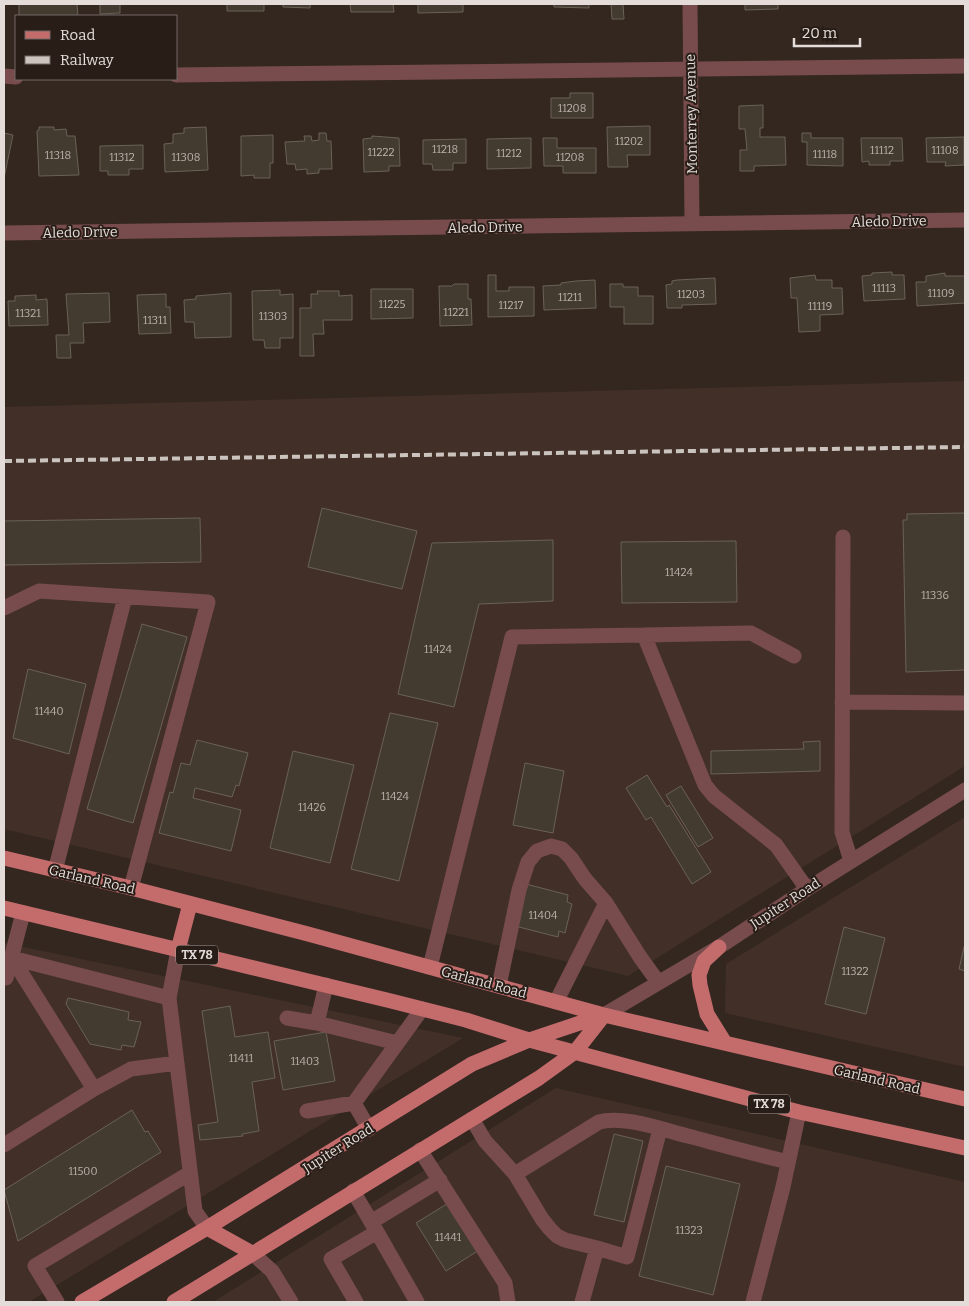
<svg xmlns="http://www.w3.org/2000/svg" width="969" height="1306" font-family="Bitter,serif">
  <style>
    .built { fill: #423028 }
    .building { fill: #433b30; stroke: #6a6256 }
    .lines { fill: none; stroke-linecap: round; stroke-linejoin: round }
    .minor { stroke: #784c4c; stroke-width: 15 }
    .major { stroke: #c46b6c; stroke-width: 15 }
    .rail { stroke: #cbc3be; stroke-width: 4; stroke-dasharray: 8 4; stroke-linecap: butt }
    .labels { text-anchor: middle; stroke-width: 4; stroke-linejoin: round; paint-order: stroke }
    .number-label { font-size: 11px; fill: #bcb4ae }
    .shield { fill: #281d17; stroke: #aca39e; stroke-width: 1 }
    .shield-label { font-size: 12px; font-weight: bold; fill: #e4dcd8 }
    .street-label { font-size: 14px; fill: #e4dcd8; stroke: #281d17 }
  </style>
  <rect width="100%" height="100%" fill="#332720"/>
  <path class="built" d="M965 381V766L628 976 4 829V407Z
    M965 817V1067L725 1013 726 964Z
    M4 943 463 1038 29 1302H4Z
    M556 1088 965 1182V1302H213Z"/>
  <path class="building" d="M19 4H77L78 16H19Z
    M100 4H120V13L100 14Z
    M227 4H264V11H227Z
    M283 4H310V8L283 7Z
    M350 4H393L394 12H351Z
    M418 4H463V12L418 13Z
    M554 4H589V8L554 7Z
    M611 4H623L624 19H612Z
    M745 4H778V9L745 10Z
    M570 93H593V118H551V98H570Z
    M763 105V128H760V137H785L786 165 754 166V171H740V150H747L745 129H739V106Z
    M650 126V155H627L628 167H608L607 127Z
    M39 127H54V130L66 129 67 136H75L79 175 39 176 37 131 39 130Z
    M206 127 208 170 165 172 164 144 173 143V134L184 133V128Z
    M4 133 13 135 4 178Z
    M319 133H326L327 141H331L332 169H319V173L307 174V169L296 170 295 164H287L285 142 305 141 304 136H311L312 141 319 140Z
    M802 133H811V138H843V166L807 165V142H802Z
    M273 135V163H270V178H254V175L241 176V136Z
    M372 136 399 138 400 166H389V171L364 172 363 139 372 138Z
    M964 137V165L945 166 946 162H927L926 138Z
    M531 138V168L487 169V139Z
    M543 138H557V148H596V173H563V166H544Z
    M861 138H902L903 161H890V165H869V161L862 162Z
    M466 139V163H453V170H433L432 164H423V140Z
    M143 145V169H129V175H108V171H100V146Z
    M892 272V275H904L905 299 864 301 862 276 872 275V273Z
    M945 273V276H965V303L917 306 916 282H926V276Z
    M488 275H496V291H509V287H534V316L488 317Z
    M815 275 816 280H832V288H842L843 314 820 315V331L799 332 797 298H791L790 278Z
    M715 278 716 304 682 305V308H667L666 285 672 284V281L677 280Z
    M595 280 596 308 544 310 543 286 561 285V283L576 281Z
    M454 284H468V299H471L472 325 440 326 439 286H452Z
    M610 284H623V287H638V296H653V324H624V307H610Z
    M371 289H413V318L371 319Z
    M280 290V295L293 294V338H280V348H265L264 340H253L252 291Z
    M317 291H339V296L352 295V320H323L324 334H313L314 356H300V308H311V294H318Z
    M109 293 110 322 83 323 84 343H70L71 358H57L56 335H69L66 294Z
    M231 293V337L195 338 194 322H185L184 300 196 299V296Z
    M166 294V307H170L171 333 139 334 137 295Z
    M36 295V300L47 299 48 325 9 326 8 301H15V296Z
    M322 508 417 531 402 589 308 567Z
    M965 513V670L906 672 903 520H907V514Z
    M200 518 201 562 4 565V521Z
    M553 540V601L479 604 454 707 398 694 432 543Z
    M736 541 737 602 622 603 621 542Z
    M142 624 187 637 133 823 87 809Z
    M28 669 86 684 69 754 13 738Z
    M390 713 438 723 399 881 351 869Z
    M197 740 248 753 239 786 236 785 232 797 195 788 193 798 241 810 231 851 159 833 170 792 173 793 181 763 190 765Z
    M820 741V771L711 774V751L804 749 803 742Z
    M293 751 354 765 330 863 270 848Z
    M525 763 564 771 553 833 513 825Z
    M647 775 667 807 669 805 711 872 692 884 651 817 646 820 626 788Z
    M681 786 713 838 698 847 666 795Z
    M526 884 568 895 567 902 572 904 565 933 559 931 558 937 515 926Z
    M844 927 885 938 866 1014 825 1004Z
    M965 943V971L959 969Z
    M68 998 129 1012 128 1020 141 1022 134 1047 122 1045 121 1050 90 1044 66 1004Z
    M230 1006 235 1037 268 1032 275 1078 252 1082 259 1131 242 1134 243 1136 200 1140 198 1125 218 1122 202 1011Z
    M326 1032 335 1081 283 1090 274 1041Z
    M132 1110 145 1132 148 1131 161 1152 18 1241 4 1190Z
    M614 1134 643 1141 624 1222 594 1215Z
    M666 1166 740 1184 713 1295 639 1276Z
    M450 1202 479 1250 446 1271 416 1223Z"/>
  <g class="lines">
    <path class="minor" d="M690 4 692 224
      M176 75 965 66
      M4 76 16 77
      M4 233 965 220
      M843 537 842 832 851 861
      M4 608 39 591 208 602 131 888
      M794 656 751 633 644 635 705 785 714 796 776 845 807 889
      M842 702 965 703
      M55 871 125 597
      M178 950 169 998 195 1211 207 1228
      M12 958 169 998
      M430 967 512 637 644 635
      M4 977 6 978 23 913
      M326 985 317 1023 397 1043
      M499 986 519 890 528 862 537 851 551 846 562 849 571 858 585 879 606 903 640 957 658 982
      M556 1002 606 903
      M604 1015 719 947 807 889 965 790
      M287 1018 317 1023
      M94 1089 131 1069 177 1063
      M307 1111 354 1103
      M472 1119 485 1141 515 1174 542 1219 550 1229 557 1236 565 1240 597 1248 582 1302
      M369 1129 354 1103 422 1009
      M4 1145 94 1089 12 958
      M420 1150 505 1283 508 1302
      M515 1174 599 1122C623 1115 664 1130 688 1136 722 1145 755 1154 788 1162
      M353 1191 377 1232 331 1259 356 1302
      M371 1222 440 1180
      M377 1232 417 1302
      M597 1248 627 1257 660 1129
      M252 1253 272 1271 291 1302
      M57 1302 35 1266 190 1173
      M753 1302 783 1187 799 1112"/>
    <path class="major" d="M4 858 131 888 308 934 604 1015 965 1099
      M4 908 391 1001 466 1020 529 1040 799 1112 965 1148
      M719 947 704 961 699 975 700 985 707 1014 725 1043
      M178 950 190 904
      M207 1228 252 1253
      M82 1302 207 1228 472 1064 529 1040 604 1015
      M174 1302 539 1078 575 1052 604 1015"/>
    <path class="rail" d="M4 461 965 447"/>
  </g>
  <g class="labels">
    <g class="number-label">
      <text x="572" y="112">11208</text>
      <text x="629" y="145">11202</text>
      <text x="445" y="153">11218</text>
      <text x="882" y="154">11112</text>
      <text x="945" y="154">11108</text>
      <text x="381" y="156">11222</text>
      <text x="509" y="157">11212</text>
      <text x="825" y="158">11118</text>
      <text x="58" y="159">11318</text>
      <text x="122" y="161">11312</text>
      <text x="186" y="161">11308</text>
      <text x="570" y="161">11208</text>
      <text x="884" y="292">11113</text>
      <text x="941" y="297">11109</text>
      <text x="691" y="298">11203</text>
      <text x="570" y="301">11211</text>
      <text x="392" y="308">11225</text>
      <text x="511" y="309">11217</text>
      <text x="820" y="310">11119</text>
      <text x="456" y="316">11221</text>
      <text x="28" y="317">11321</text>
      <text x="273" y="320">11303</text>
      <text x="155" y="324">11311</text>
      <text x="679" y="576">11424</text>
      <text x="935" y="599">11336</text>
      <text x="438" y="653">11424</text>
      <text x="49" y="715">11440</text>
      <text x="395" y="800">11424</text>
      <text x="312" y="811">11426</text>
      <text x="543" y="919">11404</text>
      <text x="855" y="975">11322</text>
      <text x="241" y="1062">11411</text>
      <text x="305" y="1065">11403</text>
      <text x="83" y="1175">11500</text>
      <text x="689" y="1234">11323</text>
      <text x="448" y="1241">11441</text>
    </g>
    <g class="shield">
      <rect x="176" y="945.5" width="42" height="19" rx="4"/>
      <rect x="748" y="1094.5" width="42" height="19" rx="4"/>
    </g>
    <g class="shield-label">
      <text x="197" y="959">TX 78</text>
      <text x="769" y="1108">TX 78</text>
    </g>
    <g class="street-label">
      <text transform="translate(691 114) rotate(-91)" y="5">Monterrey Avenue</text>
      <text transform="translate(889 221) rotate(-1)" y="5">Aledo Drive</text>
      <text transform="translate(485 227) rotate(-1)" y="5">Aledo Drive</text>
      <text transform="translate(80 232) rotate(-1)" y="5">Aledo Drive</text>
      <text transform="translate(92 879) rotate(13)" y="5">Garland Road</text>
      <text transform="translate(785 903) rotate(-33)" y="5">Jupiter Road</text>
      <text transform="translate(484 982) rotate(15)" y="5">Garland Road</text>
      <text transform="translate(877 1079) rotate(13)" y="5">Garland Road</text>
      <text transform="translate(338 1148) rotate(-32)" y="5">Jupiter Road</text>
    </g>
  </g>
  <rect width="969" height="1306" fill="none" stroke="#e4dcd8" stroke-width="10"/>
  <rect x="15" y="15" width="162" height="65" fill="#281d17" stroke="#736964"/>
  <rect x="25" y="31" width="25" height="8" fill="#c46b6c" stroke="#736964"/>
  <text x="60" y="40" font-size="15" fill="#e4dcd8">Road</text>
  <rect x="25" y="56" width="25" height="8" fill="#cbc3be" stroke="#736964"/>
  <text x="60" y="65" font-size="15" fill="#e4dcd8">Railway</text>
  <path d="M794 38v8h66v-8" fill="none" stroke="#e4dcd8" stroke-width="2.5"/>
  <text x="802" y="38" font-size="15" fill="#e4dcd8" stroke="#281d17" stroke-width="4" paint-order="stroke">20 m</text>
</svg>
